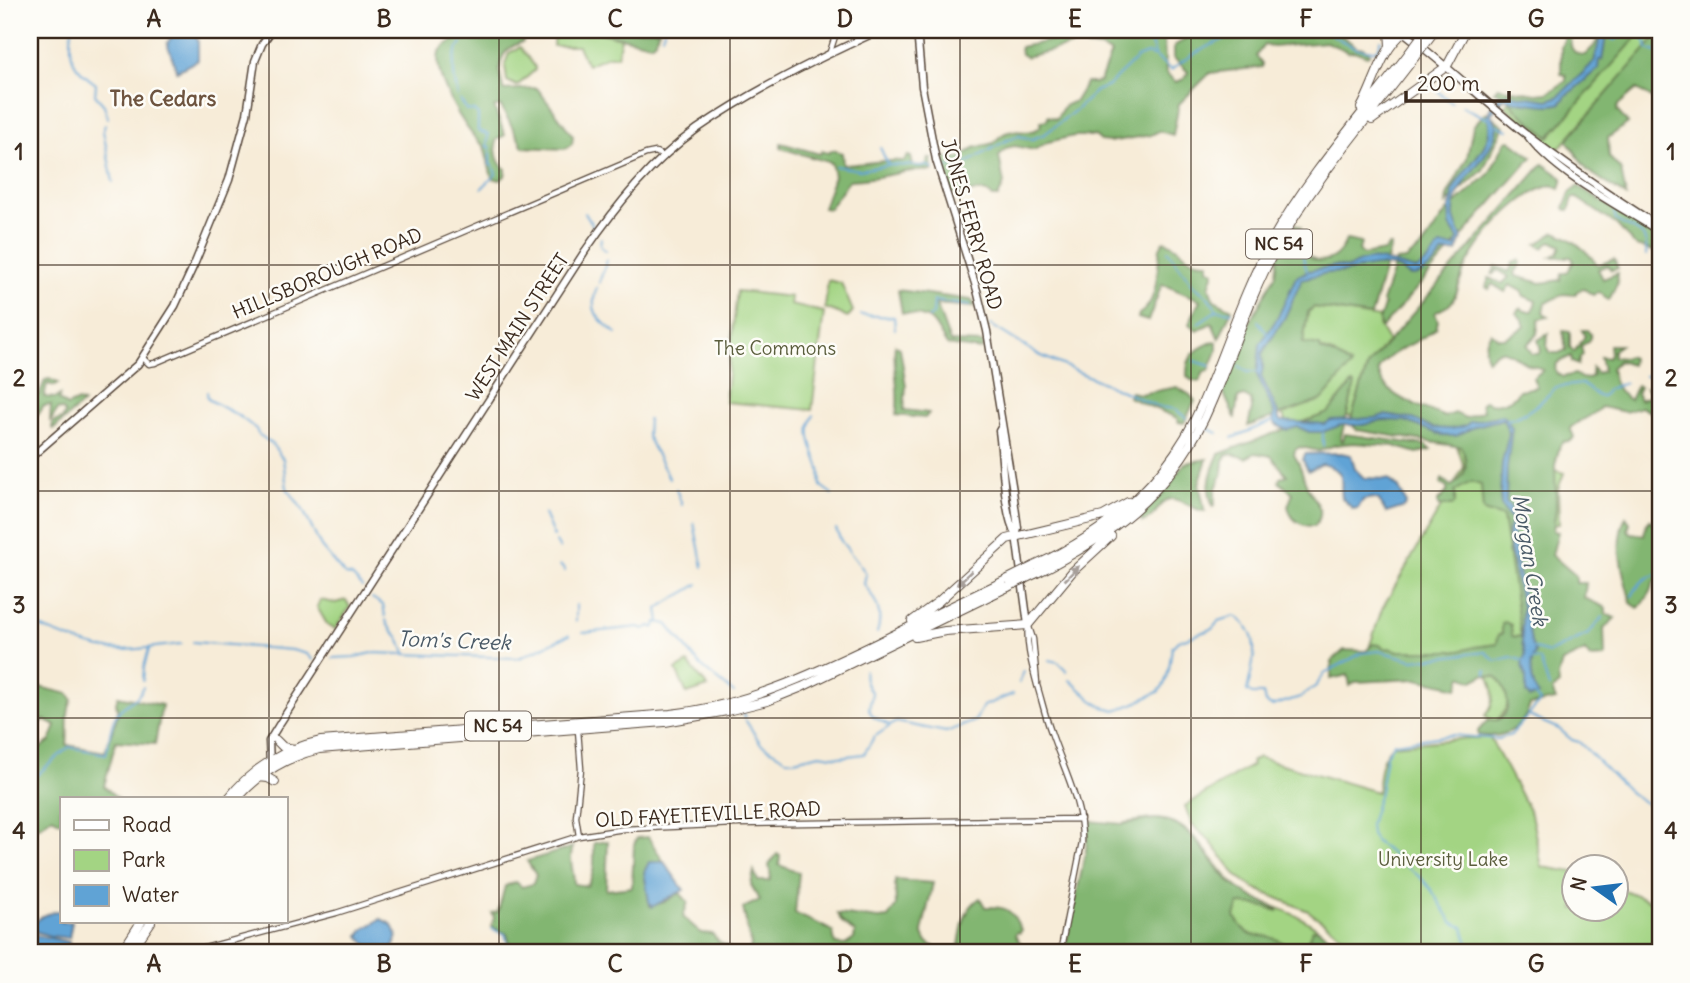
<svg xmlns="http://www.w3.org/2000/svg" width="1690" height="983" font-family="Delius,sans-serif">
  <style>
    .green { fill: #a3d483; stroke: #6f7f50; stroke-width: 2 }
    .forest { fill: #82b671; stroke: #5e7048; stroke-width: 2 }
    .water { fill: #60a3d5; stroke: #4e667a; stroke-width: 2 }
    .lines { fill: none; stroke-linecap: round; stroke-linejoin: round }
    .stream { stroke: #60a3d5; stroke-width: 2 }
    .minor-casing { stroke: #57473a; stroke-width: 7 }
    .major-casing { stroke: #57473a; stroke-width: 9 }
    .highway-casing { stroke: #57473a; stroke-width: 10 }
    .minor { stroke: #fff; stroke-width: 4.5 }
    .major { stroke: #fff; stroke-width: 6 }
    .highway { stroke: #fff; stroke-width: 8 }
    .highway-bridge-casing { stroke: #57473a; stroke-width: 10; stroke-linecap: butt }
    .highway-bridge { stroke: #fff; stroke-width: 8 }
    .oneway { fill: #a79f9a }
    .grid { fill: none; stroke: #3b2a1e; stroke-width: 2; stroke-opacity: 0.55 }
    .labels { text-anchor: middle; stroke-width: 5; stroke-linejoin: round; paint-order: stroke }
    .shield { fill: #fdfcf7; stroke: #75695f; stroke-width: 2 }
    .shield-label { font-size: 18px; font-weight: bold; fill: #3b2a1e }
    .street-label { font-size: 19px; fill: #3b2a1e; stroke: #fdfcf7 }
    .park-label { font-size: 19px; fill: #5a5d3c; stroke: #fdfcf7 }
    .neighbourhood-label { font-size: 21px; font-weight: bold; fill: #6e543f; stroke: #fdfcf7 }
    .water-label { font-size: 21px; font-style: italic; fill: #4a5a67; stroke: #fdfcf7 }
    .neatline { fill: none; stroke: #3b2a1e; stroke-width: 2.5 }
    .grid-label { font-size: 23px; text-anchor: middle; font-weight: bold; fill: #3b2a1e }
  </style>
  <rect width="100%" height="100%" fill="#fdfcf7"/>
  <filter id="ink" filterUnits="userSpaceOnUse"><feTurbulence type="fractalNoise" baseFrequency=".0143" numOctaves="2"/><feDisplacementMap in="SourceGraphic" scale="14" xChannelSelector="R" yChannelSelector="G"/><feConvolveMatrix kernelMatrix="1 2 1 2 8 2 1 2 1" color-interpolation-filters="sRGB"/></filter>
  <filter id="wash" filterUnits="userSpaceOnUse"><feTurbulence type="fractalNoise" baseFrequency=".00686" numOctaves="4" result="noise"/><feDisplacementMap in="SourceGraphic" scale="28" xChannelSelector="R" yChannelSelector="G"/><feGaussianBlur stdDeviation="1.57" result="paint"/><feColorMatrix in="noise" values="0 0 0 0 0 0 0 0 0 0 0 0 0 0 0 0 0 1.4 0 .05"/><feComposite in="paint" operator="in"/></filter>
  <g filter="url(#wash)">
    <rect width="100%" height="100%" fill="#f7ecd8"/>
    <path class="green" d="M554 30H590L621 38 617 56H608L587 65 578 46H553Z
      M1616 30H1660V88L1620 79 1556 152 1505 106 1509 101 1518 111 1549 137 1596 83Z
      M520 47 535 67V70L517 86 507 81 505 64 509 53Z
      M828 280 841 283 853 311 848 317 825 308Z
      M737 291 791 297 790 305 824 312 812 410 725 402Z
      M1314 307 1380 318 1379 326 1388 341 1368 365 1352 416H1345L1354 384 1329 413 1303 422H1287L1282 414 1322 399 1350 365 1339 360 1333 353 1303 343 1308 312Z
      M1451 428 1558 436 1550 469 1564 473 1558 489 1559 524 1511 527 1534 652 1368 651 1382 609 1464 467Z
      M320 600 335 603 346 600 350 607 335 629 328 626 317 607Z
      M688 663 708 687 687 694 676 670Z
      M1488 675 1497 677C1510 693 1513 708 1495 721L1485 716C1497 701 1495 690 1488 675Z
      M1469 738H1490L1531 814 1542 867 1574 872V909H1616L1617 887 1660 905V953H1112L1124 823C1134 822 1145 819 1156 819 1199 820 1213 873 1245 893 1262 903 1281 908 1299 917 1313 924 1326 935 1339 944L1344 937 1308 911 1256 889 1237 876 1209 840 1192 825 1185 806 1252 765 1251 762 1258 757 1377 792C1380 773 1378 759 1393 745Z"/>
    <path class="forest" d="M475 30H514L521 33 523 42C498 49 496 69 504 90L537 88 573 136 572 144 565 149 523 147 501 106 494 107 505 135 496 140C496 151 496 163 506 169L505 176 500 180 492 178 484 146C467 136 427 67 441 50 449 39 465 38 475 30Z
      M590 30H659L654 42 650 44Z
      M1096 30H1163L1166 73 1176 82 1184 79 1188 72 1174 58V46L1201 30H1334L1357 47 1364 48 1370 54 1367 56 1354 51 1349 52 1326 42 1273 47 1264 45 1256 56 1262 63V67L1210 73 1179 104 1173 135 1159 131 1151 135 1109 142 1101 141 1095 136H1074L1048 142 1034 150 1015 146 1006 148 999 156 1004 184 998 197H993C981 184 968 196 952 195L942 164 944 158H960L974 148 994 143C1012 120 1024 140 1040 127L1041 121 1047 120 1048 116 1056 119 1064 106 1075 101 1086 83H1095L1100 81 1111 53 1100 48 1074 45 1026 57 1021 54 1020 47 1069 37H1079Z
      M1564 30H1570C1570 43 1569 55 1585 55L1594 46 1603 30H1643L1549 137 1518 111 1504 94 1494 91 1498 87 1536 94 1548 93 1566 81V75L1561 74V47L1564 40Z
      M1660 32V103L1637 89 1618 105 1617 111 1628 123 1608 138 1609 157 1621 170 1626 196 1587 170 1567 140Z
      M1486 112 1504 126 1483 170 1446 204 1447 196 1467 158 1473 126Z
      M1510 140 1532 157 1381 329 1379 321 1384 305 1382 302 1396 261 1406 260 1423 246 1446 212 1489 174 1506 141Z
      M781 143 820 154 822 151 828 153 833 150 842 153 843 165C863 164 884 159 904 161L908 156 911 157 913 166H926L929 158 931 159 932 171C908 168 877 180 849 180L829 209 823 208 834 176 831 163 781 148Z
      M1543 164 1563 178 1560 189 1552 185C1518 194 1479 239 1464 270 1460 279 1457 299 1449 305 1445 308 1440 309 1435 313L1438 321 1436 328C1418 345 1391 348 1378 370 1383 399 1423 406 1445 417L1455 413 1465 418 1483 411 1481 403 1485 401C1495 407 1513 402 1519 390L1537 387 1533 378 1543 370C1538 366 1533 367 1527 364 1511 356 1502 341 1488 360 1482 350 1485 342 1491 332L1498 338H1505L1525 327 1523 320 1516 313 1521 308 1525 311H1533L1536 301 1524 296 1521 291 1510 285 1505 292 1492 284 1489 289 1486 287 1489 278 1502 284 1509 277 1498 270 1492 275 1496 266 1509 272 1513 263 1519 260 1521 263 1515 273 1516 276 1541 283 1561 280 1562 273H1567L1574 261 1571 257H1551L1558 253 1561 246 1551 241 1543 248 1537 244 1555 232C1572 238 1587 251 1598 265L1614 259 1618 268 1611 270 1608 265 1598 269 1603 279 1618 273 1617 284 1609 300 1599 292 1593 295 1584 289 1577 291 1575 295 1563 294 1545 304 1543 312 1548 317 1539 319 1537 334 1527 345 1532 354H1538L1541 350 1538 340 1548 334 1547 348 1550 353H1559L1566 350 1563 331 1570 332V347L1574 352 1585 336 1582 330H1587L1591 335 1588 342 1581 346 1583 355 1580 357 1578 365 1572 362 1571 356 1557 363 1555 369 1557 374 1563 377 1575 374 1581 378 1588 379 1593 375 1591 373 1592 368 1597 373 1603 371 1600 357 1608 358 1610 354 1609 345H1620L1613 350V357L1624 358 1628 356 1632 358 1631 365 1618 361 1611 368C1613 382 1617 392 1630 400L1637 385 1640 387 1637 393 1640 400 1648 397 1649 393 1646 388 1660 392V417L1641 407 1625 412 1601 407C1593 417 1580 419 1570 428L1574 437 1572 440 1563 442 1560 445 1555 465 1556 508 1553 531 1558 532 1552 555 1576 576V583H1586L1584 598 1606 608V614L1615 618 1604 629 1605 657 1590 658 1585 651 1562 662 1558 676 1559 685 1552 690 1556 700 1530 705C1522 731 1504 739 1478 735V731L1487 721C1516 722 1509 692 1497 677L1484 675 1473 681 1462 676 1458 688 1417 679 1355 682 1350 686 1348 675 1331 679 1332 661 1344 650 1366 651 1373 644 1380 645 1384 649 1390 648 1395 651H1460L1474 647 1497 644 1498 635 1502 634V623L1505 622 1511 625 1512 636 1521 637 1503 517 1483 511 1481 485 1471 482 1455 491V503L1452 506H1438V501L1447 492V488L1441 484 1442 479 1451 486C1467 477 1469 463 1461 447L1357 430 1350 423 1368 365Z
      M1578 186 1660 239V253L1636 246 1617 225 1577 198H1573L1569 210H1566L1564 208 1570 193Z
      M1296 224 1301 227C1294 261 1332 276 1346 240L1361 243 1359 250 1363 255 1384 251 1388 246H1391L1371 316 1314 307 1308 312 1303 343 1320 346 1321 350C1333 353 1342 359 1351 366L1322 400 1248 426 1252 409 1251 400 1244 396 1238 398 1235 417C1233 414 1223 393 1223 389L1242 337 1276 274 1278 256Z
      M1164 241C1185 247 1182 263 1209 262L1208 268 1214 272 1209 287 1214 300 1232 309 1219 339 1212 323 1197 330 1189 324 1200 300 1162 284 1148 321 1138 318 1139 314C1159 302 1157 269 1160 248Z
      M898 290 971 300 975 305 973 307 936 304 950 342 982 343 983 347 981 350 947 345C930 318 935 317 902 313Z
      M1215 341 1217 342V351L1209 371 1204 372 1199 382 1191 380 1187 376C1186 355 1197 348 1215 341Z
      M895 345 900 348 906 386 904 410 929 413 925 418 896 415C901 392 892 368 895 345Z
      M49 379 58 383 55 386 47 384 44 397 56 398 60 395 59 400 67 406 78 401 83 403 54 429 52 428 53 422 62 419 65 414 63 410 58 409 50 422 51 405 44 406 38 415 30 410 35 401 30 399V394L39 395 45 380Z
      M1352 384 1355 385 1340 440 1343 441 1345 434 1425 445 1431 450 1417 453 1394 446 1353 443 1335 445 1319 451 1300 447 1295 450 1294 455C1303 468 1301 473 1307 486 1313 500 1329 511 1314 526 1299 526 1291 520 1288 506L1293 493 1279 482 1280 478 1287 475 1271 456 1255 453 1246 458 1232 454 1226 455C1222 462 1225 467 1222 474 1217 489 1214 485 1215 504L1213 506C1205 488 1211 471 1219 454L1328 413Z
      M1177 387 1190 395 1195 401 1184 423 1178 422 1177 418 1128 397 1130 392 1140 394Z
      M1207 459 1199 484 1205 511C1193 511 1178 495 1167 500 1158 503 1156 519 1142 522L1140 516 1168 488 1185 463Z
      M1626 517 1630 523 1628 530 1631 533 1644 535 1646 525 1650 520 1655 526 1660 525V520V579L1653 583C1653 592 1645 601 1638 608L1631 603C1624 575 1612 544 1626 517Z
      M35 686 69 694 72 700C65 713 69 730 67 745L105 752 118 714 116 702 118 696 162 705 155 744 116 741 104 786 118 799H61V822L52 817 38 827 30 825V736L40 748 50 741 56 726 44 720 33 728 30 727V702L34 698Z
      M1156 819C1197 824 1204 859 1230 882 1244 894 1261 902 1278 909V911L1256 905 1239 904 1235 917C1253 948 1259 928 1282 942 1287 945 1289 950 1295 953H1064L1086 850 1089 821 1123 824Z
      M648 837 664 862C654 862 649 863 644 872L650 906 665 902 680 893 688 902 683 917 701 933 712 934 719 942 731 949 732 953H513L507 934 492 927 494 917 492 913 498 912 505 886 516 882 522 887 533 884 536 875 527 861 573 847C568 859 574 871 574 884L587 886C596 873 594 858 594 843L608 841 606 890 632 887 634 845 637 838Z
      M777 854 780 856 779 865 799 873 795 913C807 920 820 923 833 932L835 944 845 945 854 939 855 933 842 922 837 914 879 919 888 918 896 906 895 880 933 883 922 932 926 941 934 947 933 953H749L751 945 743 908 760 900 751 885 754 871 758 881H769L771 878 769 865Z
      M980 898 985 907C1006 906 1012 909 1021 930L1020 933 1017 932 1015 935 1025 950 1024 953H958C961 934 962 909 980 898Z
      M1318 929 1339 944 1346 953H1304L1312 930Z"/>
    <path class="water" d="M177 30 195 34 198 41V60L177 71 167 43Z
      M1605 30H1611C1603 38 1605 49 1602 60H1599L1598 69C1587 77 1580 86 1569 93 1564 96 1564 103 1558 104 1549 107 1514 102 1504 98L1491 114 1497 126C1493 161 1454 177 1454 213 1453 222 1460 231 1462 239L1457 252 1443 253C1436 262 1426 275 1413 276 1406 277 1402 268 1394 267 1379 263 1361 269 1345 272 1340 273 1334 272 1329 273 1320 274 1311 277 1302 279L1285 317 1262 354 1263 368 1261 376 1277 410 1279 419 1282 421 1325 424 1331 420 1374 418 1385 415 1413 419 1433 428 1451 429 1465 426 1470 422 1502 415 1506 418 1512 428 1507 468 1506 503 1510 506 1512 517 1513 536 1531 642 1535 653C1528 665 1532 683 1538 695L1530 698 1526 694V678L1522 666 1525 655 1522 643V608L1509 545 1508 532 1511 521 1501 505 1500 494 1502 463 1509 433 1503 419 1476 426 1456 436H1444L1405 421 1382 420 1363 425H1341L1323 432H1309L1298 427 1287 430 1276 425 1273 421 1274 412 1257 375 1260 344 1278 317 1296 277 1308 271 1335 266 1348 268C1374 251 1390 264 1416 270L1428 261 1440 246 1456 247 1458 239 1450 226 1449 209 1453 196 1452 193C1461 166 1499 147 1487 116 1491 105 1495 95 1508 94L1548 100 1558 97 1594 62 1601 34Z
      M1341 453 1351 455 1355 469 1364 478 1388 479 1399 488 1406 503 1405 507 1386 513 1379 500 1373 498 1363 500 1358 508 1353 509 1342 498C1339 478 1349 472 1322 464L1308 471 1303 460 1305 454Z
      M649 862H664L684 890 652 907 649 902 644 872Z
      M56 911H61V922H72L69 938 52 936 51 938 69 942 70 953H30V934L48 938 50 936 30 930V927L42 916Z
      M381 919 391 924 397 935C393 964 371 951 359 936L364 929Z"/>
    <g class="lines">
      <path class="stream" d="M72 30C68 58 73 68 96 84L95 95 104 105 108 118
        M1146 30 1155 55
        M1324 30C1340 39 1359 55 1378 49L1381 40
        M1606 35 1614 40 1627 33 1641 37 1646 42 1647 49 1660 53
        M662 36 664 30
        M1433 87 1452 103
        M458 96C454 79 449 56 462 43
        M460 100 467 110 474 111 478 115V131L488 134 487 147H490V165L493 166 496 174 482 188
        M1462 106 1486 118 1489 117
        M105 125 103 131 113 182
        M1497 125 1508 130
        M880 147 888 165
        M835 166 860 170 889 165 929 166 933 169
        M945 168 967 163 1007 140 1019 136 1032 139 1045 134 1077 109 1096 91 1108 86 1137 58 1147 54 1156 57 1171 70C1193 51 1216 44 1242 30
        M1614 212 1616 220C1633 232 1649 228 1646 255
        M585 213 595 229
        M601 238 600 246 606 251
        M1300 246 1307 271
        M1168 251 1193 285 1208 297 1217 310 1232 312
        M599 283 607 260
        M597 287C588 312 598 319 617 334
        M860 315 894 317 895 329
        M929 318 933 314 934 301 970 306
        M1258 321 1268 335
        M1198 323 1217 310
        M991 325 1037 354 1159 407 1175 409 1186 418
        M1194 361 1211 366
        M1239 366 1247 372H1260
        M1645 376 1660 373
        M207 392 208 399 239 416 256 429 258 434 271 443 283 459 287 488 303 510 321 547 345 575 352 576 362 587
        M814 415C803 433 815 452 820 469 821 474 820 481 821 486L832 494
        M648 419 647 436 669 478
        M1506 420C1525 417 1543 401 1556 387L1582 384 1598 396H1603L1608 389 1625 383
        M1206 428 1218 433
        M1323 433V446
        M1232 438 1273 421
        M676 489 682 505
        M544 514 554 537
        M694 523 703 567
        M836 529 841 541 866 573 864 584C875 599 884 612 877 633
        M556 542 560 549
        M560 565 565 571
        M1632 596C1639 583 1645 576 1660 574
        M372 598 383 605 385 616
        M576 605V621
        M386 620C388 630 395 631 399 638 402 644 402 648 406 654
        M660 621 658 609C671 598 685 594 698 584
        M30 623C53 632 76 643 101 648 127 653 156 646 182 644
        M583 633 639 627 644 629 651 626 654 628 657 622 667 624 701 666 734 693
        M193 642 292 650 307 654 313 660
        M1531 648 1549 653 1588 634 1603 617
        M333 658 354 657 373 653 519 658 569 635
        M1531 659 1540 660 1549 687
        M1049 660 1058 662 1067 671
        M865 670C863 677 866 687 872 693L869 709 873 717 889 725
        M1486 674V670
        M1070 680 1092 700 1103 707 1116 710 1133 704 1158 692 1164 685 1169 669 1172 647 1178 641 1212 629 1219 621 1235 616C1264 634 1253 664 1247 691L1252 694H1263L1265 703 1272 706 1300 697 1316 686 1325 673 1362 653 1379 651 1413 660 1486 652 1495 661 1511 657 1524 661
        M143 681 144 667 149 649
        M1019 683 1024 671
        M744 713 745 718
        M1529 716 1559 729 1572 740 1579 742 1629 792 1660 813
        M746 721 761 744 786 759 794 760 820 754 839 757 864 754 874 737 896 722 946 732 975 721 983 706 1013 694
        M30 781 69 747 106 754C109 742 110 725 116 715 124 702 138 702 143 687
        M492 929 505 934 510 953
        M1471 953 1463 927 1452 922 1431 889 1421 878 1375 841 1371 835 1370 824 1380 792 1386 755 1394 743 1451 735 1498 739 1511 735 1540 702 1535 696"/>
    </g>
  </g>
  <g filter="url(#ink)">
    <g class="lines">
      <defs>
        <path id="minor" d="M830 52 837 30
          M143 358 149 364 155 363 646 154 656 152 664 157
          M1028 626C1026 646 1032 665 1037 685 1042 701 1045 716 1051 732 1063 768 1083 804 1082 842L1060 953
          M1029 627 1033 639 1037 683
          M578 730 581 769 576 817 579 836
          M186 953 336 913 579 836 624 829 736 824 1081 819"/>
        <path id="major" d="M917 30 922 87 936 160 977 290 987 331 1013 491 1018 528 1016 535
          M1402 31C1444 63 1482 99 1523 132 1567 166 1613 197 1660 227
          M1527 135C1555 174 1620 206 1660 232
          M1002 426 999 431C1003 457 1003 514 1016 535L1028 625
          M30 458 138 364 175 306 194 265 229 180 247 114 255 61 262 44 272 30
          M270 764 269 741 280 723 585 251C616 206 652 161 697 129 754 90 818 58 881 30"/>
        <path id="highway" d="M1389 30 1390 46
          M1361 108C1375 83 1381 50 1404 32
          M1372 120 1447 66 1466 30
          M1034 566C1108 532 1169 481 1202 404 1226 350 1242 294 1271 242 1309 174 1362 115 1409 53
          M1035 574C1109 537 1167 495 1204 419 1230 364 1245 306 1274 252 1312 182 1366 121 1414 58
          M912 621 939 601 1007 539 1103 516 1128 502
          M915 637 945 631 1028 625 1072 572 1111 536
          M276 740 283 747 294 749
          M259 777 268 778 275 782
          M228 799C251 769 284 749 321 741L670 714C745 706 811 675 877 643 921 621 964 600 1008 579
          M237 799C259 773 287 757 319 749L665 722 727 711 767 701 802 687 1008 587
          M121 953 141 922
          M130 953 151 922"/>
      </defs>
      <use href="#minor" class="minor-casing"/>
      <use href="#major" class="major-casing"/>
      <use href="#highway" class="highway-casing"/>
      <use href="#minor" class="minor"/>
      <use href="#major" class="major"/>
      <use href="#highway" class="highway"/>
      <defs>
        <path id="highway-bridge" d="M1409 53 1426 30
          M1414 58 1433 33
          M1008 579 1034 566
          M1008 587 1035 574"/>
      </defs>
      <use href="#highway-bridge" class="highway-bridge-casing"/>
      <use href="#highway-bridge" class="highway-bridge"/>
    </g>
    <defs><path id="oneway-solid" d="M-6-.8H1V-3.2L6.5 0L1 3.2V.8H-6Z" transform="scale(1.75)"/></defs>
    <g class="oneway">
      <use href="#oneway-solid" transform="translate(1072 573) rotate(-45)"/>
      <use href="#oneway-solid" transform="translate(964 578) rotate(137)"/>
    </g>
  </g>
  <path class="grid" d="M269 30V799M499 30V953M730 30V953M960 30V953M1191 30V953M1421 30V953M30 265H1660M30 491H1660M30 718H1660M269 922V953"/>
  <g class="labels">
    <g class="shield">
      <rect x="1246" y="229.5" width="66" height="29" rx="5"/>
      <rect x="465" y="711.5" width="66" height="29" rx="5"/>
    </g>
    <g class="shield-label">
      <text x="1279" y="250">NC 54</text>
      <text x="498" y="732">NC 54</text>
    </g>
    <g class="street-label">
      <text transform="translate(972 224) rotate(74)" y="7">JONES FERRY ROAD</text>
      <text transform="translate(327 273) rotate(-23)" y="7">HILLSBOROUGH ROAD</text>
      <text transform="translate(517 327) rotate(-57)" y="7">WEST MAIN STREET</text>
      <text transform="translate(708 814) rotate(-3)" y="7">OLD FAYETTEVILLE ROAD</text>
    </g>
    <g class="park-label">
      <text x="775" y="355">The Commons</text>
      <text x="1443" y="866">University Lake</text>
    </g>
    <g class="neighbourhood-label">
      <text x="163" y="106">The Cedars</text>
    </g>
    <g class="water-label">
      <text transform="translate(1530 560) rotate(81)" y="7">Morgan Creek</text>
      <text transform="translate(454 641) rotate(2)" y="7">Tom's Creek</text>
    </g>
  </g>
  <rect width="1690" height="983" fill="none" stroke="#fdfcf7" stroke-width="77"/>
  <rect x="60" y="797" width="228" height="126" fill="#fdfcf7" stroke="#afa8a0" stroke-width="2"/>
  <rect x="74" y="820" width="35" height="10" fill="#ffffff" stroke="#afa8a0" stroke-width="2"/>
  <text x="122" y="832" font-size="21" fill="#3b2a1e">Road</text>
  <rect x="74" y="850" width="35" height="21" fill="#a3d483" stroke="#afa8a0" stroke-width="2"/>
  <text x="122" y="867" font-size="21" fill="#3b2a1e">Park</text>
  <rect x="74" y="885" width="35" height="21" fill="#60a3d5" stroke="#afa8a0" stroke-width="2"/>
  <text x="122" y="902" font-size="21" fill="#3b2a1e">Water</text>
  <g transform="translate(1595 888) rotate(284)"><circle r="33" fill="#fdfcf7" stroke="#afa8a0" stroke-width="2"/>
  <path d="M0-5L12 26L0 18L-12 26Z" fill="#1f6fb2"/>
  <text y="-10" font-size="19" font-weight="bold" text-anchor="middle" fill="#3b2a1e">N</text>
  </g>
  <path d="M1406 91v10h103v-10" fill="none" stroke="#3b2a1e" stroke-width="3.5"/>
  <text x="1417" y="91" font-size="21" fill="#3b2a1e" stroke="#fdfcf7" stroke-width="5" paint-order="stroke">200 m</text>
  <rect x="38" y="38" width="1614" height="906" class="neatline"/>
  <g class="grid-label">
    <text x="154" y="27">A</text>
    <text x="384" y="27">B</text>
    <text x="615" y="27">C</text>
    <text x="845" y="27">D</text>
    <text x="1075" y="27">E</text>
    <text x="1306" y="27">F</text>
    <text x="1536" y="27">G</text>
    <text x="19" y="160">1</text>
    <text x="1671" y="160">1</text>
    <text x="19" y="386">2</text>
    <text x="1671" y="386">2</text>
    <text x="19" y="613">3</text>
    <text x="1671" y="613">3</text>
    <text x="19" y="839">4</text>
    <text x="1671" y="839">4</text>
    <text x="154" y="972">A</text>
    <text x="384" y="972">B</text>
    <text x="615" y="972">C</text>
    <text x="845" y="972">D</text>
    <text x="1075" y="972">E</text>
    <text x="1306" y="972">F</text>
    <text x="1536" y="972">G</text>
  </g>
</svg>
